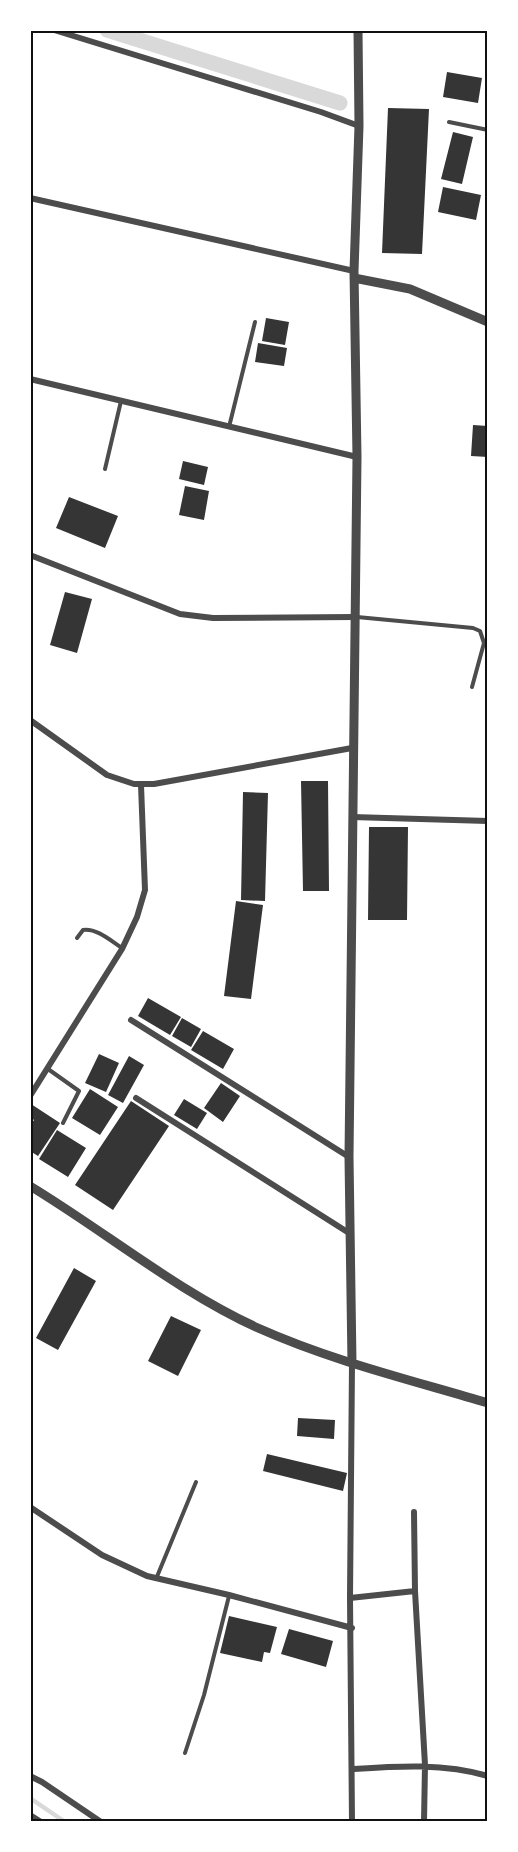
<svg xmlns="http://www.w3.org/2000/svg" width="518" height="1852" font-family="Karla,sans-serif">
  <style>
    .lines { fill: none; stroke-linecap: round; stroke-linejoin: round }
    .stream { stroke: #d9d9d9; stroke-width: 4.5 }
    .canal { stroke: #d9d9d9; stroke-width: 15 }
    .building { fill: #353535 }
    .service { stroke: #4c4c4c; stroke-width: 4 }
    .minor { stroke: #4c4c4c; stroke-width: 6 }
    .tertiary { stroke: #4c4c4c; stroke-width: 9 }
    .neatline { fill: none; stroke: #111; stroke-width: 2 }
  </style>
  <rect width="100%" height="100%" fill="#fff"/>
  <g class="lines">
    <path class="stream" d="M30 1798 65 1822"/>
    <path class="canal" d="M107 30 340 103"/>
  </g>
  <path class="building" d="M447 72 482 78 478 103 443 97Z
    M388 108 429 109 422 254 382 253Z
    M453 132 473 137 462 184 441 179Z
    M443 187 481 195 476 220 438 212Z
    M266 318 289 322 285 345 262 341Z
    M258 343 287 348 284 366 255 362Z
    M473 425 488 426V457L471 456Z
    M183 461 208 467 204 485 179 479Z
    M185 486 209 491 204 520 179 515Z
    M69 497 118 516 105 548 56 528Z
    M65 592 92 599 77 653 50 645Z
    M301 781H328L329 891H303Z
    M243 792 268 793 265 901 241 900Z
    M369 827H408L407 920H368Z
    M236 901 263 905 251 999 224 996Z
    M148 998 181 1017 170 1035 138 1016Z
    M182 1018 201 1029 191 1047 172 1036Z
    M203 1031 234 1049 223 1069 191 1050Z
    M99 1054 119 1063 106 1092 85 1083Z
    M129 1056 144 1065 123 1103 108 1095Z
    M221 1083 240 1096 223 1122 204 1108Z
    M90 1089 118 1107 100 1135 72 1118Z
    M184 1099 207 1113 197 1129 174 1115Z
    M131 1101 169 1126 113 1210 75 1185Z
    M31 1104 60 1123 38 1156 30 1151V1126L34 1120 30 1117Z
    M57 1130 86 1148 68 1177 39 1159Z
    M74 1268 96 1281 58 1350 36 1338Z
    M171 1316 201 1330 178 1376 148 1361Z
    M298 1418 335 1420 334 1439 297 1436Z
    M267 1454 347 1473 343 1491 263 1471Z
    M229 1616 277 1627 270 1653 264 1652 262 1662 220 1653Z
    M289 1629 333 1641 326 1667 281 1654Z"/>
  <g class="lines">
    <path class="service" d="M449 122 488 130
      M229 427 255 322
      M105 469 121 401
      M357 617 473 628 480 631 484 643 472 687
      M77 938 83 930C97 928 111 941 122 948
      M30 993H31
      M48 1069 79 1091 63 1123
      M30 1160H31
      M156 1579 196 1482
      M185 1753 204 1695 229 1596"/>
    <path class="minor" d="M54 30 321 112 359 126
      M30 198 354 271
      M30 379 357 457
      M30 555 180 614 213 618 355 617
      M30 720 107 775 134 784H154L352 748
      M352 817 488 821
      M131 1020 349 1157
      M30 1096 122 949 137 917 145 890 141 785
      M136 1098 349 1233
      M30 1507 102 1555 147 1576 229 1595 352 1628
      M414 1512 415 1591 425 1765 424 1822
      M350 1598 415 1591
      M352 1769C399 1766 443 1763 488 1776
      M30 1776 42 1782 101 1822
      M30 1815 41 1822
      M352 1822 350 1598 352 1363"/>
    <path class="tertiary" d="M354 278 410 289 488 322
      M30 1186C106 1232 177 1291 258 1328 332 1361 411 1380 488 1403
      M352 1363 349 1157 357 457 354 271 359 126 358 30"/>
  </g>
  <rect width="518" height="1852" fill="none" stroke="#ffffff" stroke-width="63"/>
  <rect x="32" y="32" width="454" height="1788" class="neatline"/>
</svg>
